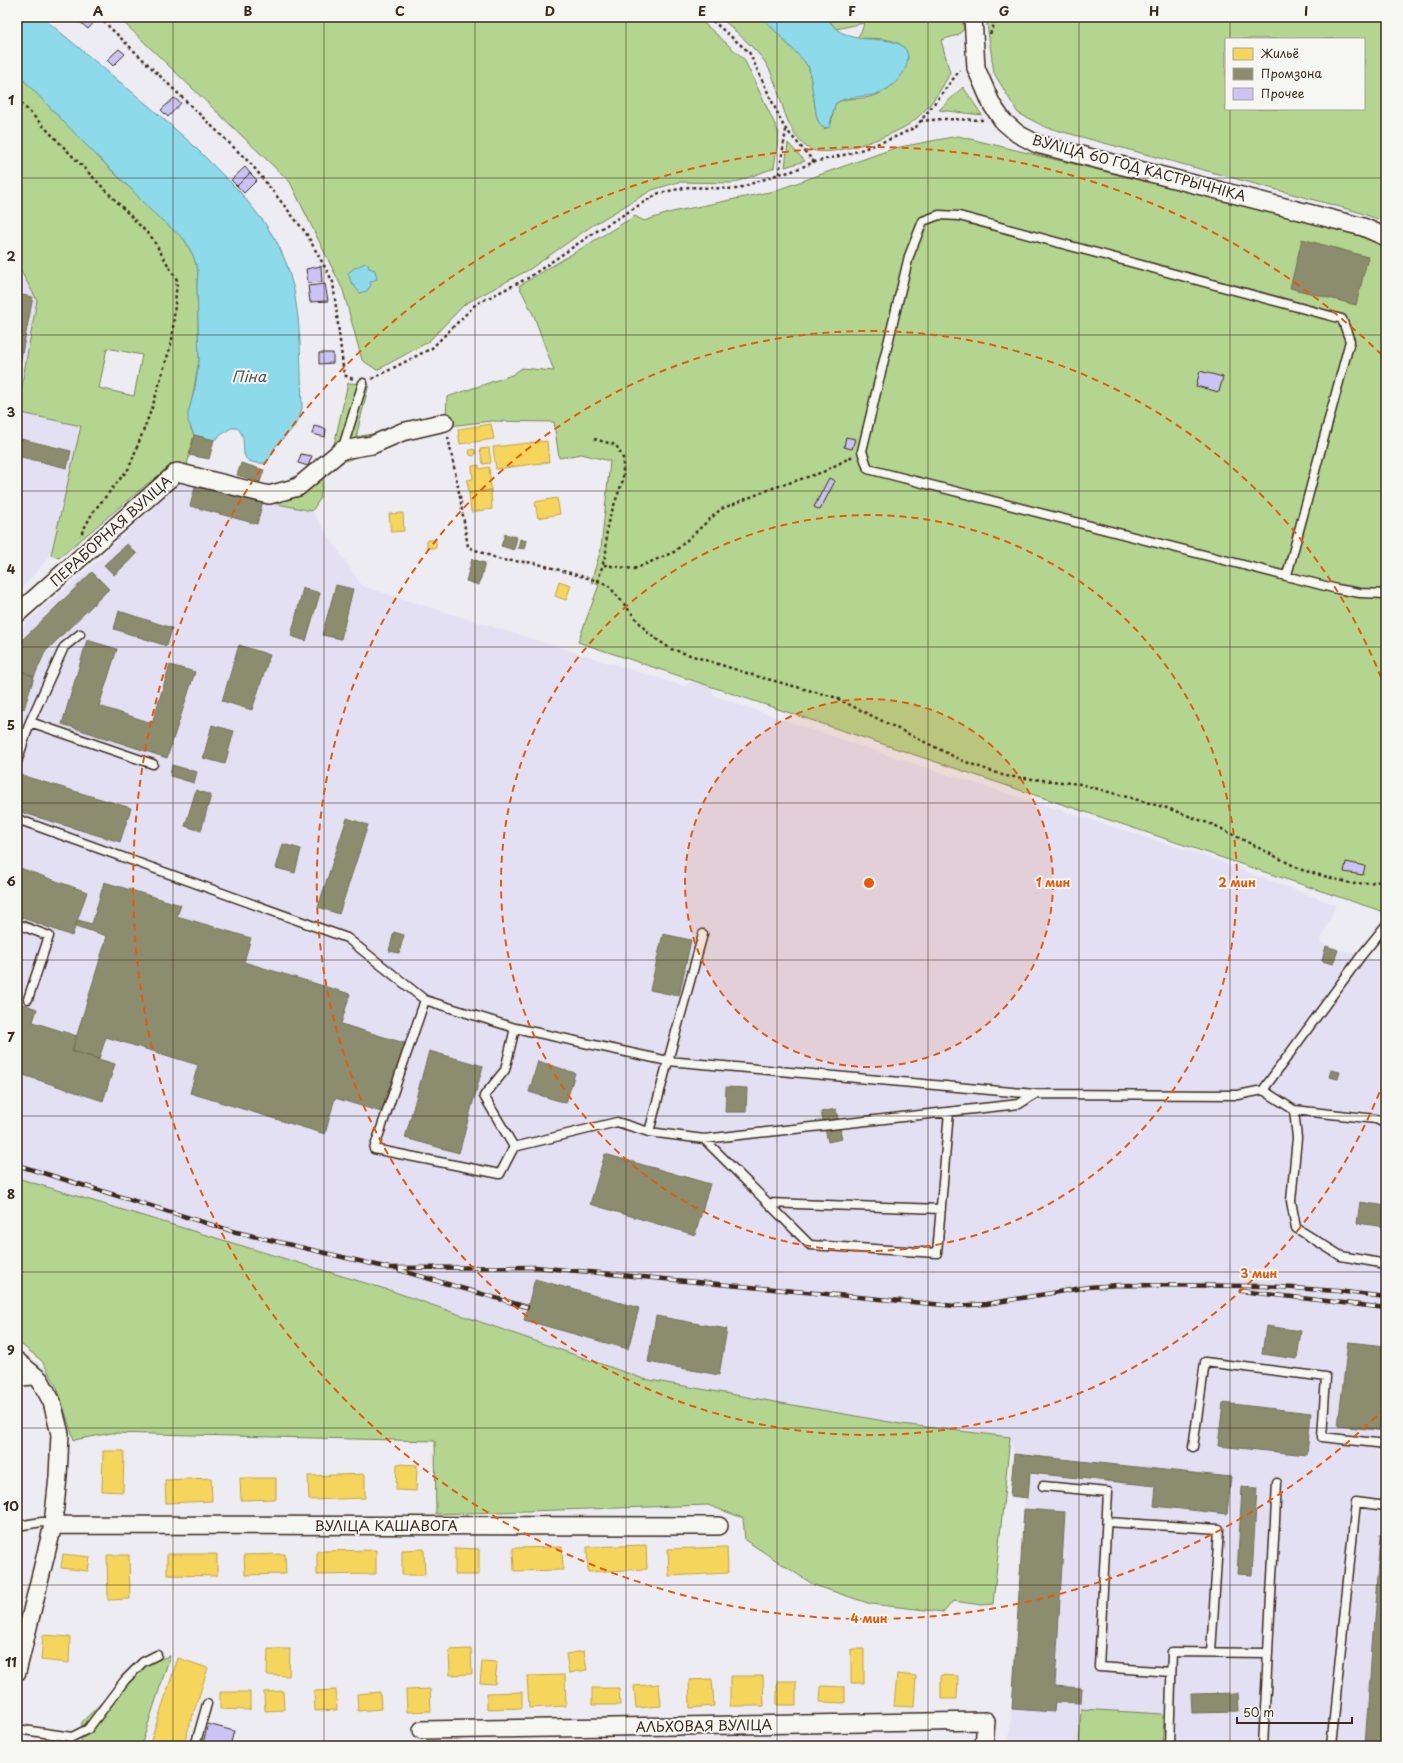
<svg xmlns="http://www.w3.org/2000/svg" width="1403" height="1763" font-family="'Playpen Sans',sans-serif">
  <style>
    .built { fill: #e3e0f4 }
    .green { fill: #b4d58f; stroke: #788056; fill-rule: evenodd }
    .water { fill: #8cdaea; stroke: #6c9498 }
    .homes { fill: #f6d55c; stroke: #bea249 }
    .industry { fill: #8c8c6e; stroke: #746f56 }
    .building { fill: #cbc3f5; stroke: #3b2a1e }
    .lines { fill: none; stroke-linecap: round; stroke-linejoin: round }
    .service-casing { stroke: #3b2a1e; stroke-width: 11 }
    .minor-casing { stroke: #3b2a1e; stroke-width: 20 }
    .path { stroke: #3b2a1e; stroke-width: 2.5; stroke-dasharray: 3 3; stroke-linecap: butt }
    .service { stroke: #f6f6f2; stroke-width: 8 }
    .minor { stroke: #f6f6f2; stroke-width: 17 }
    .rail-casing { stroke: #3b2a1e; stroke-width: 4.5 }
    .rail { stroke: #f6f6f2; stroke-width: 3; stroke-dasharray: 9; stroke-linecap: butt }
    .grid { fill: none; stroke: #3b2a1e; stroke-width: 1; stroke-opacity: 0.55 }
    .ring { fill: none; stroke: #e8590c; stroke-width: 2; stroke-dasharray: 7 5 }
    .labels { text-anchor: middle; stroke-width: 4; stroke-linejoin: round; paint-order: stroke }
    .street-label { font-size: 14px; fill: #3b2a1e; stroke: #f6f6f2 }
    .water-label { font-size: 15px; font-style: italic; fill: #4f5651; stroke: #f6f6f2 }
    .centre { fill: #e8590c; stroke: #f6f6f2; stroke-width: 2 }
    .ring-label { font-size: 12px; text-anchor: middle; font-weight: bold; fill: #e8590c; stroke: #f6f6f2; stroke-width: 4; stroke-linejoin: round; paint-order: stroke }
    .neatline { fill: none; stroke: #3b2a1e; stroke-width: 1.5 }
    .grid-label { font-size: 13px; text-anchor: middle; font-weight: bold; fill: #3b2a1e }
  </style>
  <rect width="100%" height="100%" fill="#edecf3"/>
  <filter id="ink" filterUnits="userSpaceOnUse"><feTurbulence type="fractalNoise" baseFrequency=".025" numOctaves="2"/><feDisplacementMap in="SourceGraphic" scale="8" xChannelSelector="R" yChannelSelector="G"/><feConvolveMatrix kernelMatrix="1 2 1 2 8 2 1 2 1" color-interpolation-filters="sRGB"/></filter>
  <g filter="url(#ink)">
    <path class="built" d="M17 264 37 300 17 412 81 426 51 555 17 594Z
      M177 484H196L263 501 312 511 362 586 684 686 693 681 710 686 715 696 893 757 1202 855 1336 905 1320 942 1361 956 1386 963V1746H1009L1025 1498 1010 1496 1014 1454 1010 1437 901 1424 644 1379 392 1291 17 1178V630L88 569Z"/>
    <path class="green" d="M118 17H697L744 59 779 133 774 168 733 183 679 182 652 190 593 225 530 269 465 304 428 342 377 370 362 360 343 290 290 182Z
      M720 17H762L804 61 809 68 817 119 822 127 825 129 831 124 835 104C845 97 853 99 864 98 881 96 895 86 902 71 904 67 908 61 908 57 905 35 872 39 857 38L862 30 864 23 836 29 827 17H961L964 29 958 35 941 40 950 73C941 91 926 113 908 125 891 136 826 161 808 148 782 131 782 87 765 62 756 49 733 29 720 17Z
      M986 17H1386V222L1355 211 1045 127 1018 113 994 73ZM1226 39H1364V109H1226Z
      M17 73 112 171 184 239 193 255 198 270 197 285 199 361 192 399 191 429 194 435 187 465 170 469 147 484 59 558 51 555 81 426 17 412 37 300 17 264ZM107 348 142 355 134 396 99 388Z
      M963 87 982 115 939 110Z
      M958 136 1354 232 1377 243 1386 250V905L1384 912 578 642 599 585 591 582 601 549 610 461 581 454 559 458 554 422 491 421 449 426 434 429 334 465 324 474 320 499 312 511 263 501 268 491 311 468 334 445 348 383 369 384 356 437 408 427 446 416 447 397 512 375 522 368 554 371 534 316 519 286 635 216 644 221 672 212 774 191 895 148Z
      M788 143 805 161 785 167Z
      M17 1178 392 1291 644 1379 901 1424 1010 1437 993 1604 982 1605 953 1601 944 1612 871 1604 814 1585 745 1540 743 1518 708 1505 436 1514 435 1441 112 1433 74 1440 57 1387 42 1361 17 1341Z
      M170 1656 141 1746H81L82 1722 140 1665Z
      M1081 1709 1162 1714 1164 1718 1162 1746H1079Z"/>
    <path class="water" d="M17 17H42L150 107 193 145 240 192 264 222 278 244 287 265 294 290 298 317 300 342 302 408 299 419 293 428 276 446 267 463C229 466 253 441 237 428H231L214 440 194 435 188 421V413L195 388 199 361 197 285 198 270 193 255 184 239 150 210 132 190 84 143 17 73Z
      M762 17H825C831 22 835 30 843 33 847 35 853 37 857 38 872 41 914 35 907 63 905 74 896 83 887 89 869 101 851 92 835 104L829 128 822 127 817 119 809 68 804 61Z
      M365 263 368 264 369 268 375 270 377 279 370 282 371 285 367 291 360 293 351 282 348 273 353 269Z"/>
    <path class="homes" d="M491 424 494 439 460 444 458 429Z
      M547 441 549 462 496 469 493 447Z
      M489 448 491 463 483 464 480 449Z
      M472 449 475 450 476 454 473 456 470 455 469 451Z
      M479 465V469L489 467 491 490 469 493 467 480 473 479 472 466Z
      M491 490 492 509 471 512 469 493Z
      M557 498 560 514 538 518 535 502Z
      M403 513 404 531 391 532 389 514Z
      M427 540H436V548H427Z
      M559 581 571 585 566 600 555 596Z
      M103 1451H124L123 1492 102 1491Z
      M397 1464 417 1465 416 1491 396 1490Z
      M365 1474V1498L309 1500 308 1476Z
      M211 1478 212 1501 166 1503 165 1480Z
      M240 1478H276V1499L241 1500Z
      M646 1545 647 1569 588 1572 587 1547Z
      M562 1547 563 1570 514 1571 513 1548Z
      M727 1547 728 1573 669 1576 668 1549Z
      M455 1548 479 1549V1575H455Z
      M424 1549 425 1575H402V1550Z
      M376 1550V1574L317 1575V1551Z
      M63 1554 90 1557 88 1571 61 1568Z
      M167 1554H217V1576L167 1575Z
      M285 1554 286 1574 245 1575 244 1555Z
      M107 1555H129L130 1599 108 1600Z
      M43 1635 70 1637 69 1663 41 1660Z
      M268 1649H290L289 1676 267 1675Z
      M471 1649 472 1674 450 1675 449 1650Z
      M851 1649H864V1683H851Z
      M584 1651 587 1670 569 1673 566 1654Z
      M178 1658 208 1668 183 1746H149Z
      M482 1661 497 1662 495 1684 480 1683Z
      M897 1674 916 1676 914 1707 894 1706Z
      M565 1675 566 1706 529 1708 527 1676Z
      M941 1675 958 1676 957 1699H941Z
      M730 1676H763L764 1706H730Z
      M712 1679 714 1706 690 1708 689 1680Z
      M777 1681H796V1705H777Z
      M659 1684 661 1706 636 1708 634 1686Z
      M821 1686 845 1687V1703L820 1702Z
      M592 1688H619L620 1705H592Z
      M430 1689 431 1711 407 1712 406 1690Z
      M336 1690 337 1710 315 1711 314 1691Z
      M283 1691 284 1710 265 1711 264 1692Z
      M220 1692H250V1710L220 1709Z
      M380 1692 381 1709 358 1711 357 1694Z
      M522 1692V1708L487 1709V1693Z"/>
    <path class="industry" d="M1302 239 1368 257 1356 305 1290 288Z
      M17 294 33 297 17 379Z
      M194 435 214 440 209 459 189 455Z
      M17 438 71 451 67 468 17 456Z
      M241 463 264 470 260 482 237 475Z
      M196 484 263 501 257 524 190 506Z
      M505 534 517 537 514 550 501 546Z
      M520 539 527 541 525 549 518 548Z
      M127 544 137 554 114 575 104 565Z
      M472 559 485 563 479 585 466 581Z
      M92 572 109 589 45 652 34 677 17 669V640L21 642 23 639Z
      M336 585 353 589 341 639 322 635Z
      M303 588 320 593 306 641 291 636Z
      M119 611 172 628 167 646 114 629Z
      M87 640 117 649 99 706 152 723 170 665 195 672 167 758 62 724Z
      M239 645 270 655 252 710 222 701Z
      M17 669 34 677 24 709 17 707Z
      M212 725 234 731 225 764 203 758Z
      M172 765 197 772 194 783 170 776Z
      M17 774 131 808 120 842 17 811Z
      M196 790 211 795 201 831 185 826Z
      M347 818 368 825 339 914 318 907Z
      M283 844 301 849 295 873 276 868Z
      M20 868 87 892 72 936 17 916V877Z
      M104 882 181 905 177 916 251 938 244 962 350 994 341 1024 411 1045 391 1115 335 1098 325 1134 190 1093 198 1065 106 1037 99 1059 72 1051 107 936 75 926 78 920 92 924Z
      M394 932 404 935 399 953 389 951Z
      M663 934 691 940 679 996 650 990Z
      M1326 946 1338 950 1333 964 1322 961Z
      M17 1002 37 1009 33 1022 77 1036 72 1051 115 1064 103 1101 17 1073Z
      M429 1051 483 1066 459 1153 405 1138Z
      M538 1061 575 1073 566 1103 529 1092Z
      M1331 1070 1340 1072 1338 1079 1329 1077Z
      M726 1087 747 1088 746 1112H725Z
      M836 1109 842 1139 828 1142 821 1112Z
      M605 1154 710 1184 695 1235 590 1204Z
      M1360 1202 1386 1206V1227L1357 1223Z
      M535 1279 639 1308 628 1349 524 1320Z
      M656 1316 727 1329 719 1375 648 1362Z
      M1266 1326 1301 1331 1297 1359 1262 1354Z
      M1348 1342 1386 1346V1431L1338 1426Z
      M1223 1403 1311 1413 1307 1455 1218 1446Z
      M1014 1454 1231 1477 1227 1514 1154 1506 1156 1486 1030 1473 1028 1498 1010 1496Z
      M1242 1487 1257 1488 1252 1575 1237 1574Z
      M1024 1509 1065 1512 1055 1686 1082 1688 1081 1703 1055 1702 1054 1712 1012 1709Z
      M1380 1535H1386V1746H1365Z
      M1238 1693 1239 1712 1192 1713 1191 1694Z"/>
    <path class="building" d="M85 17H94L97 19 88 29 80 22Z
      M119 49 125 54 113 66 107 60Z
      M174 98 181 103 168 117 161 110Z
      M245 167 250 173 237 186 231 180Z
      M250 173 257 180 244 193 237 186Z
      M321 266 322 282 308 283 306 269Z
      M325 284 328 301 310 302 308 286Z
      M319 353H333V363L319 364Z
      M1200 371 1223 377 1219 392 1196 386Z
      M314 426 326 429 325 437 312 434Z
      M846 437 855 439 852 449 844 447Z
      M301 454 312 456 308 466 298 463Z
      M829 478 835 481 820 510 814 507Z
      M1346 862 1365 866 1363 875 1344 872Z
      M208 1724 234 1731 230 1746H215L203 1743Z"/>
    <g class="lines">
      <defs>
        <path id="service" d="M342 450 363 383
          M1287 575 1350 341 1342 319 959 216 939 215 923 221 909 256 862 451 868 469 1337 589 1360 593 1386 594
          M30 722 153 764
          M17 762 30 722 64 647 80 634
          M17 819 347 938 425 1000
          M17 924 49 936 28 999
          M515 1028 668 1061 703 934
          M1263 1090 1294 1110 1376 1119 1386 1124
          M1294 1110 1297 1138 1291 1201 1296 1228 1341 1256 1386 1264
          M649 1132 668 1061 1035 1094
          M704 1139 810 1245 937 1253 949 1112
          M514 1147 484 1096 505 1070 515 1028 425 1000 374 1149 500 1174 514 1147 617 1122 649 1132 704 1139 1019 1104 1035 1094 1238 1095 1263 1090 1361 956 1386 925
          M768 1203 941 1209
          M17 1382 38 1380
          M1193 1447 1205 1362 1326 1377 1322 1437 1386 1444
          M1043 1486 1108 1492 1099 1667 1171 1672
          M1107 1522 1219 1529 1211 1652
          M17 1526 42 1522 53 1525
          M17 1729 72 1737 88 1729 125 1680 143 1662 157 1655
          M195 1746 207 1704
          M1169 1746 1172 1652 1268 1653
          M1263 1746 1277 1483
          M1331 1746 1356 1502 1386 1506"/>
        <path id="minor" d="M973 17 976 68 992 105 1003 121 1018 134 1037 144 1363 227 1386 237
          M17 614 177 472 269 495 298 487 342 450 372 445 402 432 445 422
          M17 1361 40 1380 52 1402 60 1434 58 1477 53 1525 17 1672
          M53 1525 719 1526
          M422 1730 986 1721 984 1746"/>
      </defs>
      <use href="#service" class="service-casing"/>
      <use href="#minor" class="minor-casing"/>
      <path class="path" d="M99 17 252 165 306 233 333 282 344 375 353 379
        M708 17 749 52 784 127 814 162
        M990 34 997 17
        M17 99 152 238 177 280 172 341 152 408 129 468 93 512 80 536
        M920 121 942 119 984 120
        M779 174 786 130
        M372 379 432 348 476 304 528 278 592 234 659 193 689 187 736 189 779 174 790 172 814 162 852 153 893 138 916 127 960 70
        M448 437 460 497 468 547 501 560 535 563 598 581 608 585 649 634 671 649 756 676 834 697 963 761 1005 776 1080 784 1167 808 1216 826 1302 870 1353 884 1386 881
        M594 439 616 445 623 458V480L607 525 606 553 598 581
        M604 565 634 569 674 552 721 509 773 488 823 472 853 456
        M19 1746V1740"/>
      <use href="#service" class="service"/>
      <use href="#minor" class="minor"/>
      <defs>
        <path id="rail" d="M17 1165 232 1231 389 1268 535 1267 955 1306 986 1304 1088 1287 1119 1285 1264 1286 1337 1291 1386 1297
          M399 1270 527 1307
          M1241 1291 1386 1308"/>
      </defs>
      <use href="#rail" class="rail-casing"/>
      <use href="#rail" class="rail"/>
    </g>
  </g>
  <path class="grid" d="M173 17V1746M324 17V1746M475 17V1746M626 17V1746M777 17V1746M928 17V1746M1079 17V1746M1230 17V39M1230 109V1746M17 178H1386M17 335H1386M17 491H1386M17 647H1386M17 803H1386M17 960H1386M17 1116H1386M17 1272H1386M17 1428H1386M17 1585H1386"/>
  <circle cx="869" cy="883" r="184" fill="#e8590c" fill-opacity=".12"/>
  <g class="ring">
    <circle cx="869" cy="883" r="184"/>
    <circle cx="869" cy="883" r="368"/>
    <path d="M1384 1081A552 552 0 1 1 1384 685"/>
    <path d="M1385 1408A736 736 0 1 1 1385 358"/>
  </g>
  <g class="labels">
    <g class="street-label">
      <text transform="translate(1139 168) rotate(15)" y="5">ВУЛІЦА 60 ГОД КАСТРЫЧНІКА</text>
      <text transform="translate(111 531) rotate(-42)" y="5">ПЕРАБОРНАЯ ВУЛІЦА</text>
      <text x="386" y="1531">ВУЛІЦА КАШАВОГА</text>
      <text transform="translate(704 1726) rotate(-1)" y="5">АЛЬХОВАЯ ВУЛІЦА</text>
    </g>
    <g class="water-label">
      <text x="249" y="382">Піна</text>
    </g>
  </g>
  <circle cx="869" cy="883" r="6" class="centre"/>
  <g class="ring-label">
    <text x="1053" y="887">1 мин</text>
    <text x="1237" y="887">2 мин</text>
    <text x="1259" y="1278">3 мин</text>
    <text x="869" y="1623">4 мин</text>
  </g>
  <rect width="1403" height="1763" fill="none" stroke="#f6f6f2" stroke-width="44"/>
  <rect x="1225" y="38" width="140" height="72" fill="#f6f6f2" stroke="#aba49d"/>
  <rect x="1233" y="48" width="20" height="12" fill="#f6d55c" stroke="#aba49d"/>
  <text x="1261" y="58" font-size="12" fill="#3b2a1e">Жильё</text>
  <rect x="1233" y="68" width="20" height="12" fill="#8c8c6e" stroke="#aba49d"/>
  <text x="1261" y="78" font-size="12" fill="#3b2a1e">Промзона</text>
  <rect x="1233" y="88" width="20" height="12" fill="#cbc3f5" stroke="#aba49d"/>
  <text x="1261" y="98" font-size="12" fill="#3b2a1e">Прочее</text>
  <path d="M1237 1717v6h115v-6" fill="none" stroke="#3b2a1e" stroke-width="2"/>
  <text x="1243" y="1717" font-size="12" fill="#3b2a1e" stroke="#f6f6f2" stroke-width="3" paint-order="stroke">50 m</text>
  <rect x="22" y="22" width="1359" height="1719" class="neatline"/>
  <g class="grid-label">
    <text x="98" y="16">A</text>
    <text x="248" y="16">B</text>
    <text x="400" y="16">C</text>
    <text x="550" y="16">D</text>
    <text x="702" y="16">E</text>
    <text x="852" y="16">F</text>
    <text x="1004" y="16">G</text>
    <text x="1154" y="16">H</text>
    <text x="1306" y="16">I</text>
    <text x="11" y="105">1</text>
    <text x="11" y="261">2</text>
    <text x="11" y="417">3</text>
    <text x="11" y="574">4</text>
    <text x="11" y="730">5</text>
    <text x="11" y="886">6</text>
    <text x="11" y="1042">7</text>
    <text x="11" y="1199">8</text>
    <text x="11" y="1355">9</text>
    <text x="11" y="1511">10</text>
    <text x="11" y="1667">11</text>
  </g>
</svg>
